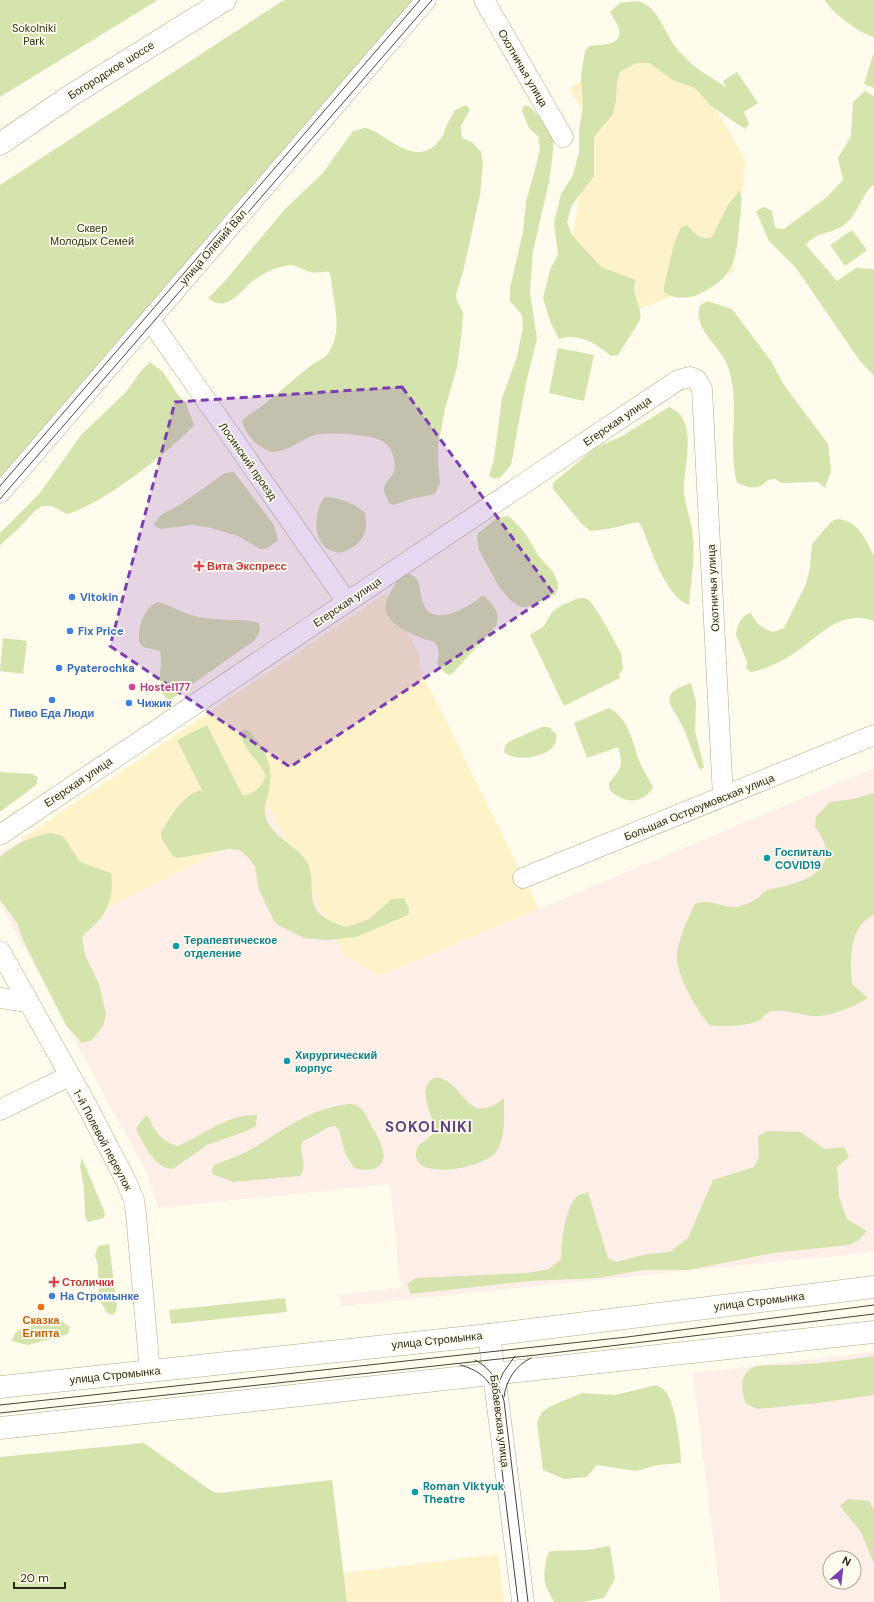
<svg xmlns="http://www.w3.org/2000/svg" width="874" height="1602" font-family="'DM Sans',sans-serif">
  <style>
    .built { fill: #fdf2c8 }
    .medical { fill: #fdeee8; fill-rule: evenodd }
    .green { fill: #d5e3ad }
    .lines { fill: none; stroke-linecap: round; stroke-linejoin: round }
    .street-casing { stroke: #b2a989; stroke-width: 21 }
    .secondary-casing { stroke: #b2a989; stroke-width: 23 }
    .primary-casing { stroke: #b2a989; stroke-width: 23 }
    .street { stroke: #fff; stroke-width: 20 }
    .secondary { stroke: #fff; stroke-width: 22 }
    .primary { stroke: #fff; stroke-width: 22 }
    .tram { stroke: #484437; stroke-width: 1 }
    .marked { fill: #7b3db2; fill-opacity: 0.2; stroke: #7b3db2; stroke-width: 3; stroke-dasharray: 8 5; stroke-linejoin: round }
    .health-dot { fill: #e0444e; stroke: #fffcee; stroke-width: 1.5 }
    .shop-dot { fill: #3f7fe0; stroke: #fffcee; stroke-width: 1.5 }
    .hotel-dot { fill: #d1479c; stroke: #fffcee; stroke-width: 1.5 }
    .culture-dot { fill: #0f9aa8; stroke: #fffcee; stroke-width: 1.5 }
    .food-dot { fill: #e8710a; stroke: #fffcee; stroke-width: 1.5 }
    .labels { text-anchor: middle; stroke-width: 3.5; stroke-linejoin: round; paint-order: stroke }
    .park-label { font-size: 11px; fill: #2e3512; stroke: #fffcee }
    .street-label { font-size: 11px; fill: #2b271a; stroke: #fffcee }
    .health-label { font-size: 11px; font-weight: bold; fill: #be3a42; stroke: #fffcee; text-anchor: start }
    .shop-label { font-size: 11px; font-weight: bold; fill: #366cbe; stroke: #fffcee; text-anchor: start }
    .hotel-label { font-size: 11px; font-weight: bold; fill: #b23c85; stroke: #fffcee; text-anchor: start }
    .culture-label { font-size: 11px; font-weight: bold; fill: #0d838f; stroke: #fffcee; text-anchor: start }
    .food-label { font-size: 11px; font-weight: bold; fill: #c56008; stroke: #fffcee }
    .district-label { font-size: 15px; font-weight: bold; letter-spacing: 1px; fill: #624480; stroke: #fffcee }
  </style>
  <rect width="100%" height="100%" fill="#fffcee"/>
  <path class="built" d="M635 43 684 53 746 161 733 272 580 333 562 298 592 124 569 89Z
    M386 593 420 656 419 667 539 909 380 976 345 957 269 808 245 838 75 925 23 838Z
    M498 1554 504 1602H347L343 1573Z"/>
  <path class="medical" d="M874 768V1252L341 1306 339 1295 401 1288 390 1184 158 1208 148 1175 0 903V854L23 838 75 924 245 839 257 814 269 808 345 956 380 976Z
    M874 1352V1602H721L693 1373ZM830 1558H854V1582H830Z"/>
  <path class="green" d="M0 0H158L0 97Z
    M284 0H413L0 483V185Z
    M825 0H874V37C859 33 833 14 825 0Z
    M637 1C658 5 663 30 674 45 688 65 708 75 727 88L723 81 737 72 758 103 744 112 749 124 745 129 711 106 695 88 673 80 649 63H636L620 72 617 83 616 101 613 114 594 137V176L572 205 567 222 572 235 601 267 636 280C629 293 643 305 640 320L618 355 611 356C597 344 579 332 559 339L550 321 543 298 550 270 558 255 554 223 561 194 573 175 579 152V129L583 106 581 75 585 51 589 46C601 44 625 47 618 26 616 21 612 17 610 12L620 3Z
    M873 55H874V88L864 84Z
    M865 91 874 96V185C861 194 859 214 844 225 832 234 815 232 806 245L837 281 856 268 873 269 874 271V376L860 361 796 268 769 241 756 211 764 207 772 211 775 228 784 229 827 197 843 180 838 158 851 136 853 102Z
    M466 105 470 110 461 126 462 138 472 142 481 152 483 164 480 195 463 272 456 295 457 301 463 312 462 330 457 367 445 409 438 446V464L440 483 435 494 411 499 394 505 389 503C388 499 385 495 384 491 383 477 400 480 393 455 391 449 388 444 382 441 368 434 326 431 312 436 299 441 289 451 273 452 259 449 245 435 242 421 248 414 255 411 262 406 284 389 302 370 326 356 345 333 333 304 331 277L329 272C323 271 316 274 310 272 300 269 296 263 284 266 273 268 263 274 254 280 240 291 227 314 208 298L225 281 285 209 322 174 353 131 364 128 370 129C393 140 420 170 442 137 444 135 444 132 445 129 448 122 452 116 455 110Z
    M524 105 530 107 538 115 549 129 553 140V152L549 182 533 251 530 292 537 339 526 383 511 465 500 478 494 479 489 476 494 459 502 398 517 357 523 327 522 315 510 301V288L523 232 526 201 536 166 540 148 538 136 529 128 522 111Z
    M740 190C743 202 740 215 739 227 737 257 733 277 705 291 700 294 696 296 691 297 682 298 671 298 664 292V287L674 244 681 227 687 225C695 233 700 241 712 237L728 205Z
    M852 230 867 250 845 266 830 245Z
    M707 301 732 309 771 361 784 385 828 444 831 471 825 488 818 482 782 483 775 479 768 480C758 491 750 488 737 483 727 446 741 404 728 367 721 346 692 329 700 306Z
    M558 348 594 355 584 401 549 393Z
    M150 362 163 372 178 395 185 401 194 425C171 451 100 506 67 514L51 506H42L35 511 17 530 0 545V533L40 493 81 435 126 392 141 371Z
    M669 407C701 420 682 468 684 492 685 507 692 521 693 537 695 559 691 582 689 605 666 597 650 548 642 527L638 522 608 529 590 531 581 523 553 489V483L595 448 622 436Z
    M234 472 274 525 278 540 268 548 260 549 238 536 211 528 192 525 161 529 153 525 161 515 181 504 225 473Z
    M325 497C338 497 356 504 365 513 369 534 361 547 340 553 335 552 327 550 323 545 313 534 315 508 325 497Z
    M509 516 526 534 538 555 553 572 558 583V589L555 595 527 607H521L511 601 499 587 479 550 477 539 478 533 497 518Z
    M837 519C858 520 866 540 874 556V621C842 609 820 635 796 652 783 661 767 669 751 672L746 668 747 662 736 635C737 625 741 615 751 613 755 623 763 629 773 632L784 628 806 584 810 567 812 544 831 522Z
    M410 574C422 579 419 590 422 600 430 631 469 607 483 595 493 604 501 612 496 626L451 675 445 673 437 664C438 659 440 651 437 646 435 641 429 640 424 639 411 634 381 622 386 603 387 598 391 591 394 586 398 579 401 575 410 574Z
    M579 598H585L590 601 601 617 621 653 623 669 619 675 620 678 564 706 530 635 544 626 552 612 562 605Z
    M158 602C174 607 188 616 204 618 223 621 241 618 259 623L260 630 255 640 170 700C152 693 164 666 160 651L143 647 139 642C138 628 143 608 158 602Z
    M3 638 27 641 23 674 0 671Z
    M691 683 696 701 695 731 704 767 700 770C691 751 687 731 675 713 672 708 668 703 670 696 673 688 684 686 691 683Z
    M609 708C629 717 633 745 640 763 644 772 649 779 653 787 643 806 621 803 609 789V783C621 769 624 766 618 747L587 758 574 723Z
    M207 725 243 796C254 794 262 787 266 776 260 759 240 750 242 730H248C265 748 274 765 269 790 268 798 263 805 265 814 268 834 294 844 305 859 316 874 308 896 316 909 321 918 337 925 347 927L369 919 392 899 404 898 409 909 408 915 356 937 327 940 304 938 278 925 274 921 259 890 255 866 248 857 239 850 228 849 179 858 174 857 161 838V832C172 815 182 795 202 790L177 740Z
    M542 727H549L557 735C556 740 556 744 553 747 544 758 514 762 504 752L505 746 508 742Z
    M0 772 33 774 38 778 36 785 0 812Z
    M874 793V915C849 925 850 961 852 984L868 998C852 1007 832 1017 813 1016 801 1015 788 1010 776 1011 764 1011 766 1017 758 1021 749 1026 719 1027 709 1025 697 1010 675 974 677 954 679 937 687 920 695 904 712 898 720 908 736 907 742 906 754 901 759 897 762 895 764 891 768 890 778 887 788 886 798 882 827 872 835 853 815 827L816 817 830 802 853 799Z
    M51 833 63 836 80 862 111 873C114 889 110 909 98 921 93 927 87 931 82 937L85 955 99 984 106 1014 103 1026 92 1040 82 1043 66 1025 23 940 17 923 0 900V857C15 844 31 836 51 833Z
    M436 1077C466 1082 466 1129 504 1098 504 1114 506 1138 496 1152 486 1167 412 1183 416 1152 417 1142 431 1139 435 1130 433 1115 414 1086 436 1077Z
    M348 1104C352 1104 356 1104 359 1107 365 1111 368 1119 371 1125 378 1137 395 1164 372 1169 365 1170 361 1170 354 1168L345 1153 339 1130 335 1126 329 1127 302 1142C298 1154 309 1164 300 1176L233 1182 212 1174V1168L216 1164C227 1160 238 1156 248 1151 283 1131 305 1110 348 1104Z
    M146 1115C152 1119 150 1123 154 1128 159 1137 168 1144 178 1146 203 1135 228 1114 257 1115L256 1126 244 1132 207 1145 173 1169C155 1169 142 1143 136 1128Z
    M768 1131 800 1132 825 1149 844 1147 849 1157 837 1167 839 1197 847 1219 867 1231 859 1240 849 1245 773 1253 689 1270H643L598 1278 529 1281 411 1294 407 1284 416 1278 528 1273 549 1269 561 1259C561 1244 565 1204 579 1195 582 1194 586 1193 588 1192L608 1258 617 1262 647 1254 670 1252 688 1238 713 1180 754 1167 759 1157 758 1136Z
    M82 1158 105 1213 104 1218 88 1222 85 1217 84 1188 80 1166Z
    M109 1244 117 1306 116 1312 112 1315 107 1313 99 1299 98 1266 95 1255 98 1246Z
    M285 1298 287 1312 171 1324 169 1310Z
    M61 1321 70 1327 68 1334 28 1345 11 1341 16 1332 26 1327Z
    M874 1356V1395L818 1403 757 1409 746 1404C742 1394 739 1378 749 1370 757 1364 767 1365 776 1365 809 1365 841 1361 874 1356Z
    M656 1385C658 1386 662 1388 664 1390 675 1399 681 1448 681 1463L658 1465 636 1471 597 1465 587 1477 564 1479 543 1470 537 1422 542 1412 551 1406 582 1393 615 1395Z
    M144 1443 213 1492 220 1493 332 1480 347 1602H0V1457Z
    M848 1499 869 1501 874 1509V1564L861 1532 840 1506Z
    M610 1546 615 1579 604 1598 583 1602H554C545 1586 542 1580 546 1562 547 1557 547 1554 551 1551L587 1550Z"/>
  <g class="lines">
    <defs>
      <path id="street" d="M484 0 563 137
        M150 320 347 602
        M0 493 426 0
        M0 835 678 380 690 377 697 380 702 389 723 797
        M523 878 874 735
        M0 951 85 1102 126 1181 134 1200 136 1214 150 1372
        M0 998 27 1002
        M0 1110 69 1076"/>
      <path id="secondary" d="M0 144 70 96 225 0
        M489 1335 523 1602"/>
      <path id="primary" d="M0 1387 489 1335 874 1287
        M0 1428 874 1332"/>
    </defs>
    <use href="#street" class="street-casing"/>
    <use href="#secondary" class="secondary-casing"/>
    <use href="#primary" class="primary-casing"/>
    <use href="#street" class="street"/>
    <use href="#secondary" class="secondary"/>
    <use href="#primary" class="primary"/>
    <path class="tram" d="M0 486 420 0
      M0 499 432 0
      M475 1360C492 1368 499 1384 504 1401L528 1602
      M460 1365C475 1369 485 1375 492 1388L518 1602
      M497 1387 503 1373 515 1356
      M504 1397C506 1380 516 1365 531 1358
      M0 1405 627 1337 874 1305
      M0 1413 536 1355 874 1314"/>
  </g>
  <path class="marked" d="M402 387 553 593 290 767 110 646 175 402Z"/>
  <g class="health-dot">
    <path d="M197 560h4v4h4v4h-4v4h-4v-4h-4v-4h4z"/>
    <path d="M52 1276h4v4h4v4h-4v4h-4v-4h-4v-4h4z"/>
  </g>
  <g class="shop-dot">
    <circle cx="72" cy="597" r="4"/>
    <circle cx="70" cy="631" r="4"/>
    <circle cx="59" cy="668" r="4"/>
    <circle cx="52" cy="700" r="4"/>
    <circle cx="129" cy="703" r="4"/>
    <circle cx="52" cy="1296" r="4"/>
  </g>
  <circle class="hotel-dot" cx="132" cy="687" r="4"/>
  <g class="culture-dot">
    <circle cx="767" cy="858" r="4"/>
    <circle cx="176" cy="946" r="4"/>
    <circle cx="287" cy="1061" r="4"/>
    <circle cx="415" cy="1492" r="4"/>
  </g>
  <circle class="food-dot" cx="41" cy="1307" r="4"/>
  <g class="labels">
    <g class="park-label">
      <text x="34" y="32">Sokolniki<tspan x="34" dy="13">Park</tspan></text>
      <text x="92" y="232">Сквер<tspan x="92" dy="13">Молодых Семей</tspan></text>
    </g>
    <g class="street-label">
      <text transform="translate(523 68) rotate(60)" y="4">Охотничья улица</text>
      <text transform="translate(111 70) rotate(-32)" y="4">Богородское шоссе</text>
      <text transform="translate(213 247) rotate(-49)" y="4">улица Олений Вал</text>
      <text transform="translate(617 421) rotate(-34)" y="4">Егерская улица</text>
      <text transform="translate(248 461) rotate(55)" y="4">Лосинский проезд</text>
      <text transform="translate(713 588) rotate(-93)" y="4">Охотничья улица</text>
      <text transform="translate(347 602) rotate(-34)" y="4">Егерская улица</text>
      <text transform="translate(78 782) rotate(-34)" y="4">Егерская улица</text>
      <text transform="translate(699 807) rotate(-22)" y="4">Большая Остроумовская улица</text>
      <text transform="translate(103 1140) rotate(62)" y="4">1-й Полевой переулок</text>
      <text transform="translate(759 1301) rotate(-7)" y="4">улица Стромынка</text>
      <text transform="translate(437 1340) rotate(-6)" y="4">улица Стромынка</text>
      <text transform="translate(115 1375) rotate(-6)" y="4">улица Стромынка</text>
      <text transform="translate(500 1421) rotate(83)" y="4">Бабаевская улица</text>
    </g>
    <g class="health-label">
      <text x="207" y="570">Вита Экспресс</text>
      <text x="62" y="1286">Столички</text>
    </g>
    <g class="shop-label">
      <text x="80" y="601">Vitokin</text>
      <text x="78" y="635">Fix Price</text>
      <text x="67" y="672">Pyaterochka</text>
      <text x="137" y="707">Чижик</text>
      <text x="52" y="717" text-anchor="middle">Пиво Еда Люди</text>
      <text x="60" y="1300">На Стромынке</text>
    </g>
    <g class="hotel-label">
      <text x="140" y="691">Hostel177</text>
    </g>
    <g class="culture-label">
      <text x="775" y="856">Госпиталь<tspan x="775" dy="13">COVID19</tspan></text>
      <text x="184" y="944">Терапевтическое<tspan x="184" dy="13">отделение</tspan></text>
      <text x="295" y="1059">Хирургический<tspan x="295" dy="13">корпус</tspan></text>
      <text x="423" y="1490">Roman Viktyuk<tspan x="423" dy="13">Theatre</tspan></text>
    </g>
    <g class="food-label">
      <text x="41" y="1324">Сказка<tspan x="41" dy="13">Египта</tspan></text>
    </g>
    <g class="district-label">
      <text x="429" y="1132">SOKOLNIKI</text>
    </g>
  </g>
  <g transform="translate(842 1570) rotate(28)"><circle r="19" fill="#fffcee" stroke="#aaa799"/>
  <path d="M0-3L7 15L0 10L-7 15Z" fill="#7b3db2"/>
  <text y="-6" font-size="11" font-weight="bold" text-anchor="middle" fill="#2b271a">N</text>
  </g>
  <path d="M14 1582v6h51v-6" fill="none" stroke="#2b271a" stroke-width="2"/>
  <text x="20" y="1582" font-size="12" fill="#2b271a" stroke="#fffcee" stroke-width="3" paint-order="stroke">20 m</text>
</svg>
